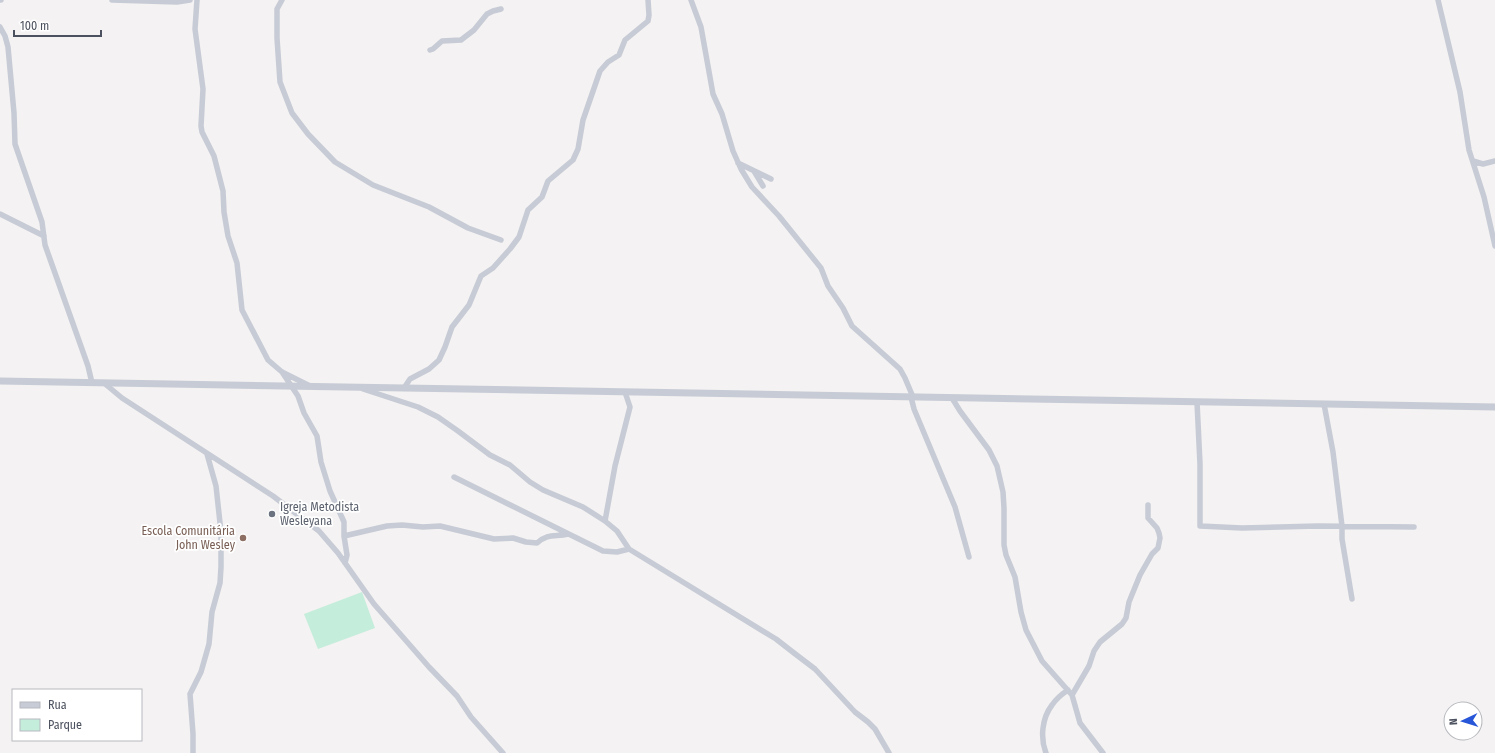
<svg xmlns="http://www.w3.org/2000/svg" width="1495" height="753" font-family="'Fira Sans Condensed',sans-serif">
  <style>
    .green { fill: #c5eddb }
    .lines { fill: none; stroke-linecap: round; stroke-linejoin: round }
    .minor { stroke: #c7cbd5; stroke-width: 5.5 }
    .tertiary { stroke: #c7cbd5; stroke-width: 7 }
    .worship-dot { fill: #6b7280; stroke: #fff; stroke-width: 1.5 }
    .education-dot { fill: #8d6e63; stroke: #fff; stroke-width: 1.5 }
    .labels { text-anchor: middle; stroke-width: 3.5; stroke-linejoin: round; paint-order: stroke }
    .worship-label { font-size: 12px; fill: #5b616d; stroke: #fff; text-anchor: start }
    .education-label { font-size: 12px; fill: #785e54; stroke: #fff; text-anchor: end }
  </style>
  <rect width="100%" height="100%" fill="#f4f2f2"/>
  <path class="green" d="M362 592 375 628 318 649 304 614Z"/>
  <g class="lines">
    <path class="minor" d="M0 0H1
      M112 0 177 2 190 0
      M197 0 195 29 203 89 201 126 202 132 214 156 223 191 224 212 228 236 237 263 242 310 268 360 282 372 310 386
      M282 0 277 9V38L280 82 292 113 308 134 335 162 373 185 429 207 468 228 501 240
      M691 0 701 27 713 94 722 114 733 151 741 169 752 187 779 216 821 268 828 286 843 308 852 326 900 369 905 378 913 397
      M1438 0 1460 92 1469 150 1484 197 1495 246
      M0 27 5 36 8 47 14 113 15 144 42 222 45 245 50 259 88 366 92 383
      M430 50 433 49 442 41 461 40 474 30 487 14 493 11 501 9
      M1473 161 1483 164 1495 161
      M738 163 771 179
      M754 171 763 186
      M0 214 44 236
      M282 372 298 396 304 413 317 436 321 462 330 491 344 522V536L347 555 345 563
      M104 383 122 398 273 496 319 531 338 553 374 604 429 667 457 696 471 717 503 753
      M404 388 410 379 429 369 439 360 445 347 452 327 469 305 481 276 493 268 510 249 519 237 528 210 542 197 548 181 573 160 578 149 583 120 600 71 608 62 619 55 625 40 648 21 649 15 648 0
      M363 389 418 407 438 417 458 431 490 455 510 465 530 482 543 490 583 507 605 521 617 531 629 549 776 639 794 653 815 669 855 712 868 722 875 729 889 753
      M911 397 914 409 955 507 969 557
      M952 398 960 411 989 450 997 466 1003 492 1004 508V545L1006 555 1015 577 1021 612 1026 630 1042 661 1072 695 1080 723 1103 753
      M1197 402 1200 464V526L1242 528 1318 526 1414 527
      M1324 404 1333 452 1342 526V539L1352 599
      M454 477 603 551 617 552 629 549
      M605 521 615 466 629 411 630 407 625 392
      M344 536 387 526 402 525 423 527 440 526 494 539 513 538 526 542 537 543C548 533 555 537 568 534
      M1072 695 1089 666 1094 651 1100 642 1122 624 1126 618 1129 602 1140 575 1152 554 1158 548 1160 538 1159 533 1157 528 1148 518V505
      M193 753V734L190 694 201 672 209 644 212 612 220 583 221 567V532L216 486 207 454
      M1046 753C1040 738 1042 718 1052 705 1056 699 1062 694 1068 690"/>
    <path class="tertiary" d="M0 381 1495 407"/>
  </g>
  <circle class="worship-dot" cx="272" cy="514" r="4"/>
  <circle class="education-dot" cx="243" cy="538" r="4"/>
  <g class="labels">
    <g class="worship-label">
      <text x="280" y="511">Igreja Metodista<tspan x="280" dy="14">Wesleyana</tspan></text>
    </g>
    <g class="education-label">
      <text x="235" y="535">Escola Comunitária<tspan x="235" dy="14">John Wesley</tspan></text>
    </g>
  </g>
  <rect x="12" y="689" width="130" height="52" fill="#ffffff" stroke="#b7b9bf"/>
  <rect x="20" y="702" width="20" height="6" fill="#c7cbd5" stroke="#b7b9bf"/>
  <text x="48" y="709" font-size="12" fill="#4b515e">Rua</text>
  <rect x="20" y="719" width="20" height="12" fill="#c5eddb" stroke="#b7b9bf"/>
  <text x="48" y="729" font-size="12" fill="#4b515e">Parque</text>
  <g transform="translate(1463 721) rotate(266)"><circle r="19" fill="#ffffff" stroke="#b7b9bf"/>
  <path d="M0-3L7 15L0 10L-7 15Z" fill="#2756d8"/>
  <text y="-6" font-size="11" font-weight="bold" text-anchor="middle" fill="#4b515e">N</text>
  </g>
  <path d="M14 30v6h87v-6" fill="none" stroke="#4b515e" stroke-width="2"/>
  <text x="20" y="30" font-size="12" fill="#4b515e" stroke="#ffffff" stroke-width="3" paint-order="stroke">100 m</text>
</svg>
